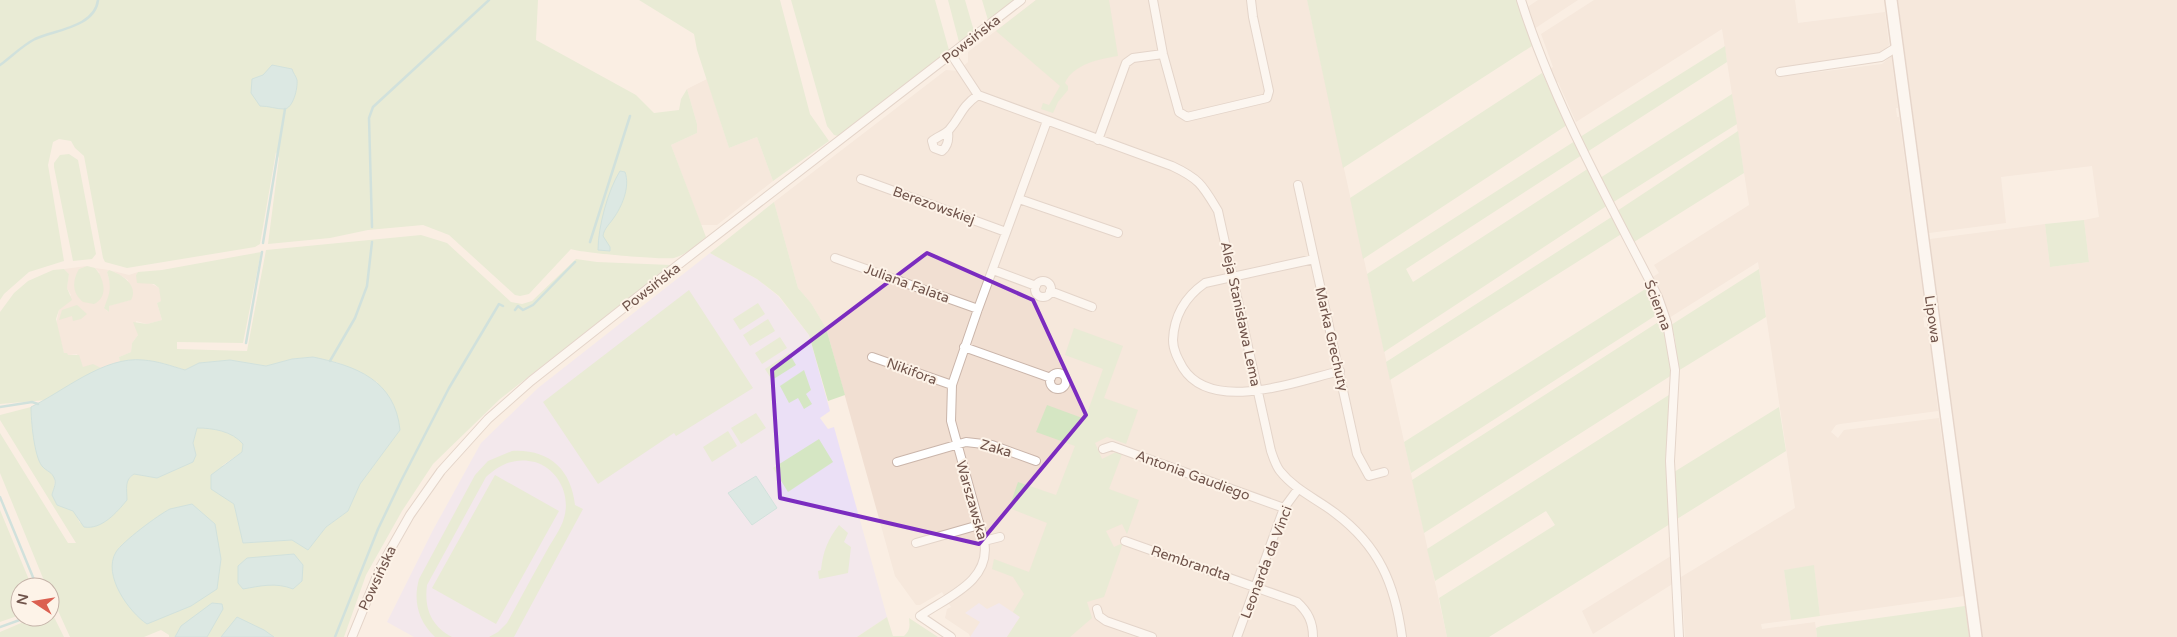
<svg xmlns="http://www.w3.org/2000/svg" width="2177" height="637" font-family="'Varela Round',sans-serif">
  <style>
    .residential { fill: #f1dfd2 }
    .education { fill: #ebe0f6 }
    .green { fill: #d5e6c3 }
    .water { fill: #b9e0e2; stroke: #a0d1d3 }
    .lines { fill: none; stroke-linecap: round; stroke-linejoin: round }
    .stream { stroke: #a0d1d3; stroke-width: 2.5 }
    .street-casing { stroke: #cab5aa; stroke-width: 10 }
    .secondary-casing { stroke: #cfb7ab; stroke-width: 14 }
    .street { stroke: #fff; stroke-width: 8 }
    .secondary { stroke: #fff; stroke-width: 11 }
    .marked { fill: none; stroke: #7b2cbf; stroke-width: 4; stroke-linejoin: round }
    .labels { text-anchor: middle; stroke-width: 4; stroke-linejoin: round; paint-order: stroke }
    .street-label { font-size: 14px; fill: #70544b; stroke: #fdf3e8 }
  </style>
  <rect width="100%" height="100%" fill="#faeee3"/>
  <path class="residential" d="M1036 0H1307L1447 637H970L969 634 945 618 947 609 951 607 942 592 920 605H916L895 576 826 328 811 303 798 288 774 202 946 70 958 71 968 62V52Z
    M1538 0H1578L1534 29 1526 8Z
    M1594 0H1795L1798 23 1885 12 1889 45 1881 54 1778 68 1779 77 1882 64 1891 56 1898 108H1896L1897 117H1899L1926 316 1923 318 1924 322V327L1928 328 1938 411 1840 424 1836 425 1831 432 1838 438 1844 430 1939 418 1964 596 1820 616 1814 566 1784 570 1791 620 1761 624 1762 629 1815 622 1817 637H1685L1681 577 1795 508 1758 262 1669 318 1651 278 1659 273 1654 265 1749 205 1722 29 1576 122 1558 82 1554 85 1548 70 1553 67 1541 34Z
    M1898 0H2177V637H1983L1930 239 2045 224 2050 267 2089 262 2084 220 2099 217 2092 166 2001 177 2006 223 1929 233Z
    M707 79 729 148 757 137 773 181 717 225H701L671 145 697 133V124L687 89Z
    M87 266 79 269 100 273 95 268 109 270 107 272 111 288 108 301 104 307 107 311 109 312 108 306 130 300 128 280 113 271 129 275 138 272 136 275 159 288 162 297 161 301 157 303 162 320 147 324 136 321 138 335 132 343 131 352 119 357 120 363 99 369 83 367 77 354 68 355 64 353 56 325 59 310 71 295 67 288 69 274 64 269Z
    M1671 556 1674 583 1593 634 1582 611Z"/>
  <path class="education" d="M710 253 757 279 778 296 809 335 830 411 820 418 828 429 834 427 887 617 857 637H414L387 622 433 530 481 443 538 388Z
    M979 603 987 609 999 603 1020 617 1007 637H970L980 622 965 613Z"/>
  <path class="green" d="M0 0H538L536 40 636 95 654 113 679 110 681 99 687 89 697 124V133L671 145 706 237C697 245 687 254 674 258 665 260 581 253 571 249L529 294 520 296 515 295 449 235 423 225 368 230 330 238 268 244 279 158 276 152 260 244 255 247 127 268 105 262 103 258 84 156 75 148 71 141 59 139 53 142 48 165 64 261 29 272 4 294 0 300Z
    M639 0H780L810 114 829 141 773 181 757 137 729 148 697 50 694 34Z
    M791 0H935L949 50 838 136 834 135 827 126Z
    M948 0H965L974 31 959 42Z
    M982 0H1015L988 20Z
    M1036 0H1109L1118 56C1100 59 1073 64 1065 83L1068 86V90L1058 102 1053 113 1041 109 1043 103 1049 105 1060 86 996 31Z
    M1307 0H1517L1532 46 1343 168Z
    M1725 46 1727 62 1587 152 1580 137Z
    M1542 73 1567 125 1363 259 1350 198Z
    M1732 94 1737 124 1612 203 1600 178Z
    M1738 131 1744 173 1634 242 1617 211Z
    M1575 141 1582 155 1406 269 1413 282 1589 168 1608 205 1384 352 1367 274Z
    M69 154 78 160 96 254 92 259 73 261 54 167V163L60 155Z
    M774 202 798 288 811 303 826 328 845 395 828 401 809 335 779 296 757 279 710 253Z
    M1613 216 1623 233 1390 380 1386 362Z
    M2084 220 2089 262 2050 267 2045 224Z
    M421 235 447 243 511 302 522 304 532 301 576 259 597 262 671 265 500 399 433 464 402 511 366 575 344 637H169V635L161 630 144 637H70L50 593V587H47L45 583 0 473V433L68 543H76L0 420V415L31 407 32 427 42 465C56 475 57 478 52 495L57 505 74 511 80 523 134 474 157 478 196 455 193 443 197 428C213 428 232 431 243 444L242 452 223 465 211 488 234 504 243 543 292 540 308 550 326 527 348 511 360 484 400 430 377 382 339 363 313 357 292 359 266 366 230 360 199 363 185 370C163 363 142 357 120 363L119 357 131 352 132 343 138 335 133 322 147 324 162 320 157 303 161 301 159 288 154 284 137 283 136 275 138 272 162 270 261 252 243 343 177 342V349L247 351 266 250Z
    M87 266 95 268C104 278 109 297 94 304L83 302C72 293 72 281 79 269Z
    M64 269 69 274 67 288 72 300 59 310 56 319 64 353H67L68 355H79L83 367 93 364 101 368 46 400 0 404V312L14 293 28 281 53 270Z
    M1759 269 1766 317 1678 371 1675 339 1671 325Z
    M109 270C122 274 139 286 131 300L109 306V312L104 308C110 292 112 289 107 272Z
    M1650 286 1661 312 1411 473 1404 442Z
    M689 290 753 388 676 436 674 433 598 484 543 402Z
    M758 303 765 314 740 330 733 319Z
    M77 305 87 314 81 319 73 321 72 316 59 320 62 310Z
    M768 319 775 331 750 346 743 335Z
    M1663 319 1669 342 1672 375 1424 533 1412 480Z
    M1074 328 1123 346 1104 398 1138 410 1126 444 1107 437 1095 443 1102 459 1116 452 1122 454 1109 489 1139 500 1127 534 1122 524 1106 531 1114 547 1123 543 1104 597 1087 602 1092 618 1070 637H1007L1020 617 1013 612 1024 594 1013 577 992 569 994 559 1029 572 1047 523 1009 508 1018 482 1056 495 1075 446 1036 432 1047 405 1085 419 1103 369 1065 355Z
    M780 337 787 348 762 364 755 353Z
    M789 353 796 365 772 380 765 369Z
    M804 370 811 390 806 394 812 404 804 409 798 398 789 403 780 386Z
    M1672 393 1667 436 1670 524 1489 637H1447L1439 598 1555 525 1546 511 1435 581 1427 549Z
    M1779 407 1786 451 1677 519 1674 472Z
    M756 413 766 428 741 444 731 428Z
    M728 431 737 446 712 462 703 447Z
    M819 439 833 462 788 492 773 468Z
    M512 451C549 449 571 469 575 505L583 509 514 637H489L498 632 507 623C520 599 533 575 546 552 552 541 561 529 564 518 571 495 558 469 535 462 515 457 500 464 486 477L427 585C424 608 431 626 452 637H435C418 621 413 601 419 579L475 475 488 461Z
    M495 475 559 511 496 624 432 588Z
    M0 510 32 587H20V615L0 622Z
    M839 525 848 533 844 542 851 547 848 573 819 579 818 571 821 570C823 551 828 539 839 525Z
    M1814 565 1820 616 1791 620 1784 570Z
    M1965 606 1969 637H1817L1816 628 1821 626Z
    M51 611 64 637H0V632L35 617H50Z
    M887 617 893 636H904C910 630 910 627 909 618L938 637H857Z"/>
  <path class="water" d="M272 65 292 69C293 73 296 76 297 80 298 88 293 109 284 109 276 109 269 106 260 106L251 93 252 79 263 75Z
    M620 171 625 172C630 186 623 204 615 216 610 224 604 228 603 236L610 247V251L598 250C598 227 608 190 620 171Z
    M313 357C356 366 395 380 400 430L360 484 348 511 326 527 308 550 292 540 243 543 234 504 211 489V475L242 452 243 444C232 431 213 428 197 428L193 443 196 455 193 462 157 478 134 474C124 480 127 489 127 500 117 512 102 530 84 527L73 511 57 505 52 495C53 490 56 485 55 480 52 471 47 472 42 466 34 456 31 420 31 407 64 391 104 356 143 360 158 361 171 366 185 370L199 363 230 360 266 366 292 359Z
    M756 476 777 508 752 525 728 493Z
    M192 504 215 524 221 559 217 589 191 606 147 624C129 612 102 575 116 552 122 542 158 515 170 509 177 507 185 506 192 504Z
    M294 554 303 565 302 581 293 589C276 582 260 586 243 589L238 583V566L247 558Z
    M212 603 222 604 223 609 207 637H175L181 626Z
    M237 617 264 630 274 637H221Z"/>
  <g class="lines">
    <path class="stream" d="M0 65C11 57 23 45 35 39 55 30 95 27 98 0
      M372 227 369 118 373 107 489 0
      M590 242 630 116
      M263 243 285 109
      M515 310 518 306 523 310 533 305 575 262
      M246 343 262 252
      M330 361 355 318 367 286 372 242
      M0 407 32 402 38 404
      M0 497 37 587
      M0 627 28 617
      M335 637 378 529 401 481 449 388 499 304 503 306"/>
    <defs>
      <path id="street" d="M1153 0 1163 54 1179 112 1187 117 1267 98 1269 91 1253 17 1251 0
        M1521 0C1554 105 1608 199 1658 297L1667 323 1675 370 1670 461 1679 637
        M951 54 978 95 1172 166C1200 179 1203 186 1218 211L1271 451C1273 457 1276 466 1280 471 1295 490 1317 499 1335 513 1379 546 1395 584 1402 637
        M1780 72 1881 57 1897 47
        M948 132C949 140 948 146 942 151L934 148 932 141C937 137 945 134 949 130 962 115 960 108 978 95
        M1098 140 1126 63 1133 58 1163 54
        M861 179 1006 232
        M1298 185 1357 454 1369 476 1384 472
        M1019 199 1118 233
        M835 258 978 309
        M1314 259 1205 283C1185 297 1174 315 1173 340 1173 350 1178 359 1183 368 1212 414 1297 381 1340 371
        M993 270 1036 286
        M1035 289a8 8 0 1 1 16 0a8 8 0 1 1-16 0Z
        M1050 291 1092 307
        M964 347 1051 378
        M872 357 952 385
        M1050 381a8 8 0 1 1 16 0a8 8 0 1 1-16 0Z
        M1103 449 1112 446 1284 508
        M897 462 966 442 992 445 1036 461
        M984 541 1000 537
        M1125 541 1297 602C1308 612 1313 622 1313 637
        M916 543 979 525
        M1097 609 1099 616 1106 621 1152 637
        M352 637 381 566 410 515 441 471 488 419 531 381 678 265 1021 0
        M951 637 920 616C947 597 992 581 984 541L951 421 952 385 978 309 1047 121
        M1237 637 1284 508 1298 489"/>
      <path id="secondary" d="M1891 0 1976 637"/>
    </defs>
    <use href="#street" class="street-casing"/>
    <use href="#secondary" class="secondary-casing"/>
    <use href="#street" class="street"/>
    <use href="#secondary" class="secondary"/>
  </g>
  <path d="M0 0H2177V637H0ZM927 253 1033 300 1086 415 979 544 780 498 772 370Z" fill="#faeee3" fill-opacity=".55" fill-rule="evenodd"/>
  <path class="marked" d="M927 253 1033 300 1086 415 979 544 780 498 772 370Z"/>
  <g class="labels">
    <g class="street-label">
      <text transform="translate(971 39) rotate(-38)" y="5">Powsińska</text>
      <text transform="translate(934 205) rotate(20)" y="5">Berezowskiej</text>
      <text transform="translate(907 283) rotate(20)" y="5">Juliana Falata</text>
      <text transform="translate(651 287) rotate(-38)" y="5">Powsińska</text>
      <text transform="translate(1658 305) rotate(69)" y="5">Ścienna</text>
      <text transform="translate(1241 314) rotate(78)" y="5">Aleja Stanisława Lema</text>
      <text transform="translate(1933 319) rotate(82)" y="5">Lipowa</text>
      <text transform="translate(1332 339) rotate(77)" y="5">Marka Grechuty</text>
      <text transform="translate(912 371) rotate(20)" y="5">Nikifora</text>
      <text transform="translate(996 448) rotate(16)" y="5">Zaka</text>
      <text transform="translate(1193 475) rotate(20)" y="5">Antonia Gaudiego</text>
      <text transform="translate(972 500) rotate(74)" y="5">Warszawska</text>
      <text transform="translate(1266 562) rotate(-69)" y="5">Leonarda da Vinci</text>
      <text transform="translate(1191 563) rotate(19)" y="5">Rembrandta</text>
      <text transform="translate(377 578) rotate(-65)" y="5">Powsińska</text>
    </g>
  </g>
  <g transform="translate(35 602) rotate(282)"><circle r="24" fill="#fdf3e8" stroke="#c5b3a9"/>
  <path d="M0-4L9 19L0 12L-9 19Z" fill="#db6051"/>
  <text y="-8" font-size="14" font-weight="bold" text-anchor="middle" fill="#70544b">N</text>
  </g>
</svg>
